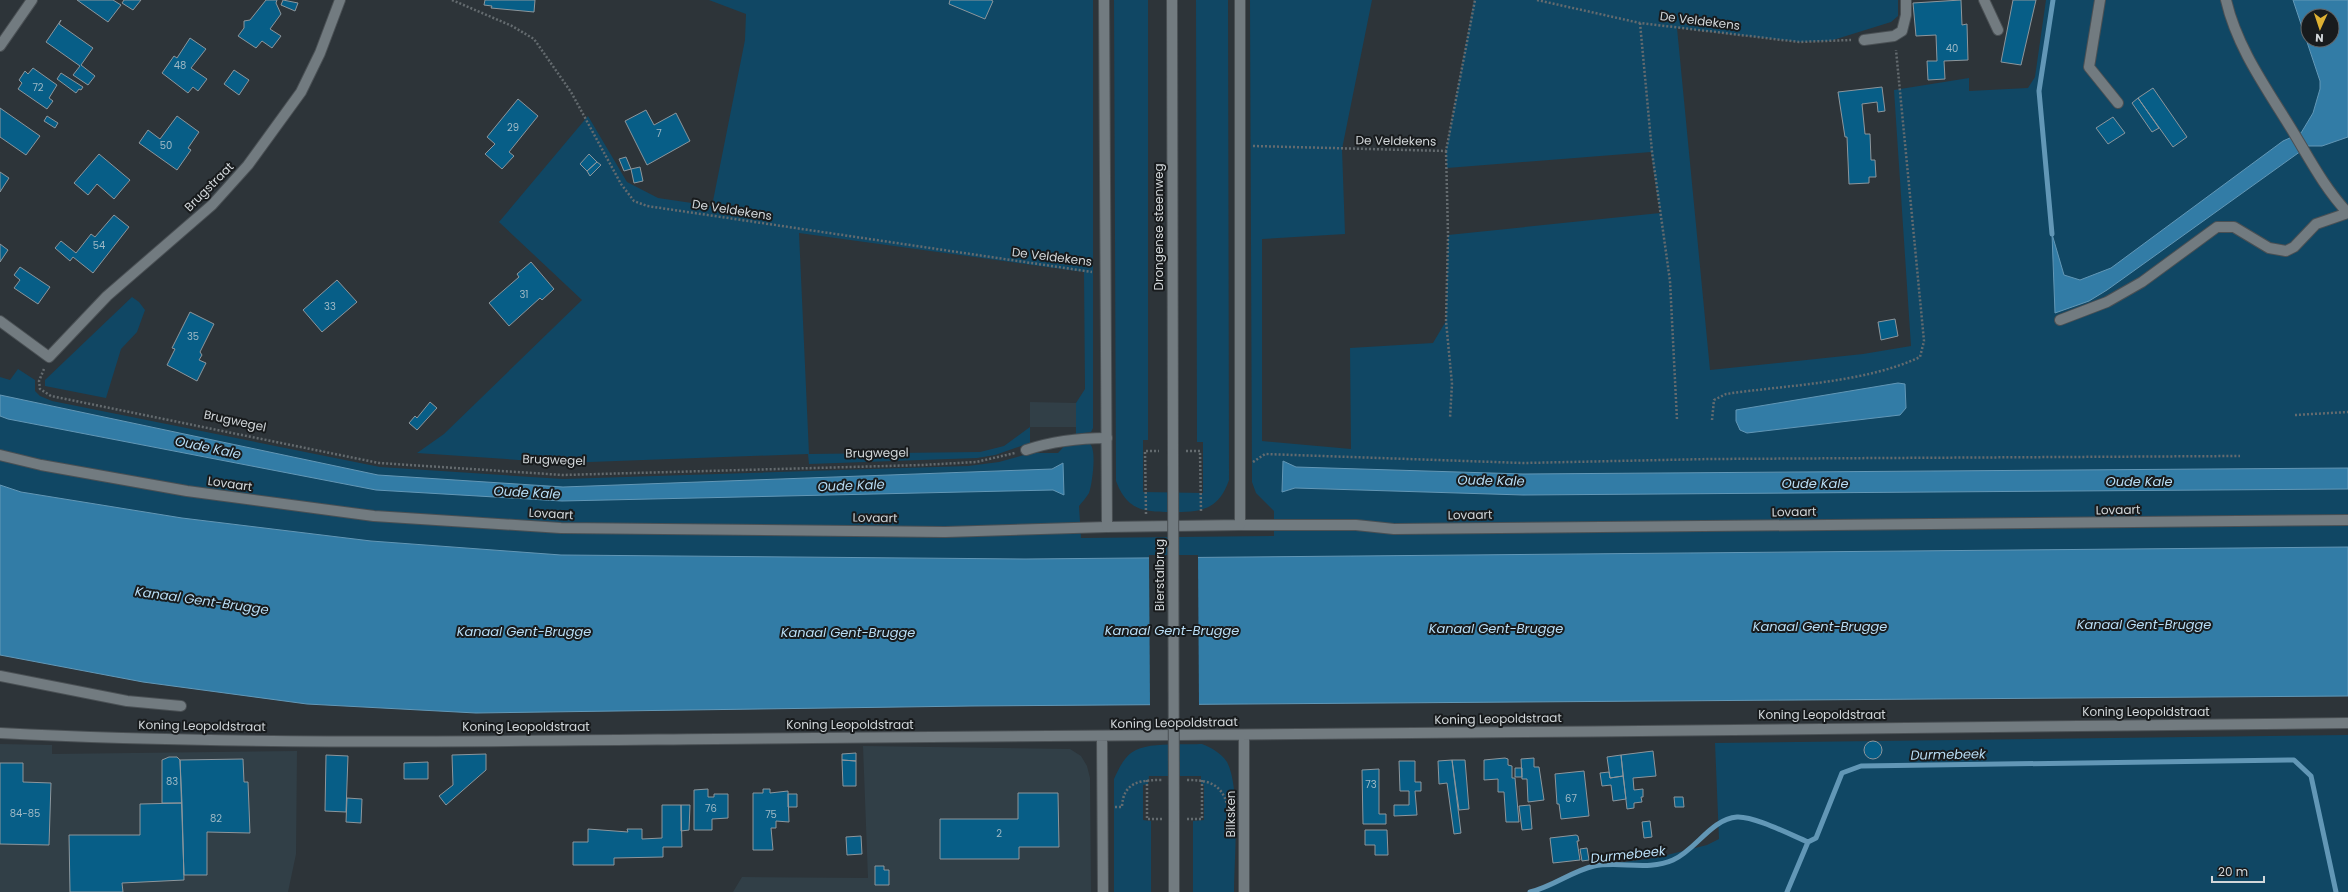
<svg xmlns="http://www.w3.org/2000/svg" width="2348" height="892" font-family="Poppins,sans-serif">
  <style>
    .built { fill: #313f47 }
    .green { fill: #104764; fill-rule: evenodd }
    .water { fill: #327ca6; stroke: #6297b6; fill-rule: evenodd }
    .pier { fill: #2d3439 }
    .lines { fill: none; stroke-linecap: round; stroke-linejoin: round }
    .stream { stroke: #6297b6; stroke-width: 5 }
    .building { fill: #075e87; stroke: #8d969c }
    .lane-casing { stroke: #4a5054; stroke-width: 12 }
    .street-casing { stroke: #4a5054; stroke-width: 12 }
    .secondary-casing { stroke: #4a5054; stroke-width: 12 }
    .path { stroke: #646b6f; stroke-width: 2.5; stroke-dasharray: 2 2; stroke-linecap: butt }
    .lane { stroke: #727b80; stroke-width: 10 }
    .street { stroke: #727b80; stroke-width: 10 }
    .secondary { stroke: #727b80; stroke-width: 10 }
    .secondary-bridge-casing { stroke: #4a5054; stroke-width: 12; stroke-linecap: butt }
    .secondary-bridge { stroke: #727b80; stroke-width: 10 }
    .labels { text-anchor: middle; stroke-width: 4; stroke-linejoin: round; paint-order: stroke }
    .number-label { font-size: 10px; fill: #9fb9c5 }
    .street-label { font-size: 12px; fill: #d2d7da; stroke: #181b1d }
    .water-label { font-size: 13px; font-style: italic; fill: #b8ddf5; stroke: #181b1d }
  </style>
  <rect width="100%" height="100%" fill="#2d3439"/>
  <path class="built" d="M1030 402 1076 403V427H1030Z
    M0 744 52 745V754L297 751 296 854 288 892H0Z
    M863 746 1070 749 1081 756 1087 766 1090 778 1091 892H733L742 877 868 878Z"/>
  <path class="green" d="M709 0H1093V428L1091 432 1076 434V403L1085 389 1084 272 799 233 809 454 980 452 1004 446 1030 427V443L995 455 977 458 809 464 808 454 563 463 417 453 444 434 582 300 499 222 588 116 627 182 658 198 712 206 745 40 746 14Z
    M1114 0H1148V440H1143V492L1203 493V442H1197L1196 0H1228L1229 480C1218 511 1201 512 1171 512 1143 512 1127 510 1116 481Z
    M1250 0H1372L1342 149 1345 234 1262 239V441L1351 449 1350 348 1433 343 1446 321 1448 235 1660 213 1651 152 1447 168 1446 151 1474 0H1898V16L1891 22 1830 41 1799 42 1677 28 1710 370 1863 354 1911 346 1894 90 1969 78V91L2028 88 2035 77 2046 0H2348V468L1523 474 1296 467 1283 461 1282 492 1295 488 1523 495 2348 489V547L1025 559 561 555 371 541 182 518 21 492 0 485V416L376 490H1053L1064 494 1062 463 1052 469 563 487 378 475 0 395V377L10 380 18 369 35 380V391L40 396 52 401 380 467 563 479 968 466 999 462 1031 453H1058L1068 442C1074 442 1084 440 1090 444 1097 450 1092 485 1089 493 1086 498 1082 502 1079 506L1081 538 1274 536V511L1256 493 1252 482ZM2308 16H2332V40H2308Z
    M132 297 139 302 145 310 137 332 121 349 106 398 45 386V380Z
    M2348 735V892H1535L1593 866 1655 858 1707 845 1719 839 1715 743Z
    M1202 744C1212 748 1221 753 1227 762 1241 789 1234 860 1234 892H1193V821L1204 820V784H1201V776H1149L1148 784 1143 785V820L1151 821V892H1114V779C1119 768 1125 755 1136 750 1152 742 1185 745 1202 744Z"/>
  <path class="water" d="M2293 0H2348V137L2322 146H2308L2107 290 2089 301 2055 313 2052 234 2064 275 2080 280 2111 268 2283 141 2301 133 2313 113 2320 89V81ZM2308 16H2332V40H2308Z
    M1898 383 1905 384 1906 408 1900 415 1747 433 1740 430 1736 421V410Z
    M0 395 378 475 563 487 1052 469 1063 463 1064 495 1053 490 562 501 376 490 8 419 0 416Z
    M1283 461 1296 467 1523 474 2348 468V489L1523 495 1295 488 1282 492Z
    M0 485 21 492 182 518 371 541 561 555 1025 559 2348 547V696L971 706 476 713 307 704 143 682 0 655Z"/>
  <path class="pier" d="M1149 555H1198L1199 707H1150Z"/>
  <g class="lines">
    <path class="stream" d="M2052 234 2039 91 2053 0
      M1530 892C1552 887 1572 871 1594 866 1619 861 1649 871 1673 860 1696 850 1711 819 1737 817 1754 816 1791 835 1808 842L1816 838 1842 773 1861 766 2294 760 2311 776 2336 892
      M1787 892 1808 842"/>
  </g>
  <path class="building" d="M77 0H113L121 5 108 22Z
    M124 0H141L133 10 122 3Z
    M266 0H277L276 3 281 14 270 29 281 36 272 48 262 41 256 48 238 36 244 28V21L250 20Z
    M283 0 298 3 295 11 281 5Z
    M485 0H535L534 12 491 8 492 6 484 5Z
    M950 0H991L993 1 985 19 949 4Z
    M1961 0 1962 25 1967 24 1968 60 1944 61 1945 79 1928 80 1927 61H1937L1936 35 1916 36 1913 3Z
    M2013 0H2036L2021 65 2001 62Z
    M61 20 59 24 93 48 81 65 95 76 88 85 73 75 80 66 46 42Z
    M190 38 206 49 191 68 207 79 198 91 193 87 188 93 162 73 174 56 177 58Z
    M33 68 57 85 49 98 53 101 47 109 18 89 22 83 19 80 25 71 28 74Z
    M234 70 249 80 239 95 224 84Z
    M61 73 83 87 81 90 79 89 76 93 57 79Z
    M1882 87 1885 111 1878 112 1877 102 1862 104 1865 134H1870L1871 160H1875L1876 177H1869V183L1849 184 1847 137H1845L1838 92Z
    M2153 88 2187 137 2173 147 2138 98Z
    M2138 98 2159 128 2152 132 2132 103Z
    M518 99 538 116 509 152 514 156 502 169 485 154 495 144 487 137Z
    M0 108 40 136 26 155 0 137Z
    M646 110 654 125 676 113 690 141 647 165 625 121Z
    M47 116 58 123 55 128 44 121Z
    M177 116 199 132 188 148 191 150 177 170 139 143 148 130 160 139Z
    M2113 117 2125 133 2108 144 2096 128Z
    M99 154 130 180 114 199 97 184 88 195 74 183Z
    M589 154 597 162 587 171 580 164Z
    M626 157 631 169 624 171 619 159Z
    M597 162 601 165 590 176 587 171Z
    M640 167 643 181 634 183 631 169Z
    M0 172 9 178 0 192Z
    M114 215 129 227 93 273 73 257 70 261 55 248 61 241 76 253 91 234 95 237Z
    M0 244 8 250 0 262Z
    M531 262 554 289 542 300 540 298 509 326 489 303 519 277 517 274Z
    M20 267 50 287 38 304 14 288 20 280 14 275Z
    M337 280 357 302 322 332 303 310Z
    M190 312 214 324 200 352 202 355 199 360 206 363 197 381 167 365 175 349 172 348Z
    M1895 319 1898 336 1881 340 1878 322Z
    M430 402 437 408 417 430 409 423 415 416 417 418Z
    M1864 750a9 9 0 1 1 18 0a9 9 0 1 1-18 0Z
    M1653 751 1656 776 1633 778 1634 790 1643 789V797H1641L1642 802 1634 803V808L1627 809 1621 755Z
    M856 753V761L842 760V754Z
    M486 754V770L446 805 439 796 453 785 452 755Z
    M326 755 348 756 346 812 325 811Z
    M1621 755 1623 776 1610 778 1607 757Z
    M169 757H177L180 760 182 803H162V760Z
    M1505 758 1508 759V765L1512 766V778H1515L1519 822H1506L1504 792H1498V779L1484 780V760Z
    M1534 758V767H1539L1544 800 1528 802 1527 779H1522L1521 759Z
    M243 759 244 782H248L250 833 207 832V875H184L180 760Z
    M842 760 856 761V786H843Z
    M1452 760 1461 833 1454 834 1447 783 1439 784 1438 761Z
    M1452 760H1465L1469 809 1459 810Z
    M1399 761H1415V782H1421V791H1415L1417 815 1394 816V805H1409V791H1400Z
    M428 762V779H404V763Z
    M0 763H23V782L51 783 49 845 0 844Z
    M1515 768H1522V777H1515Z
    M1379 769V814H1386V824H1363L1362 770Z
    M1584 771 1589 816 1561 819 1559 804H1557L1555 774Z
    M1609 772 1610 778 1623 776 1626 799 1613 801 1611 785 1602 786 1600 773Z
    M708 789V797H714V794H728V818L712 819V830H694V790Z
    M763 789H770V793L788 791 789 822 776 821V828H771L773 850H753V793H763Z
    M1018 793H1058L1059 847H1019V859H940V819H1018Z
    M788 794H797V807H788Z
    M1674 797H1683L1684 807H1675Z
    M347 798 362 799 361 823 346 822Z
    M182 803 184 880 122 883 123 892H70L69 835H140V804Z
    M662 805H681L682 847H663V857L614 858V865H573V842H588V829L628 832 627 829H642V839L662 838Z
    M681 805H690L689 830 681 831Z
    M1530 805 1532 829 1522 830 1519 806Z
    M1650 821 1652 837 1644 838 1642 822Z
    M1365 830H1387L1388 855H1375V845H1365Z
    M1576 835 1578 836 1579 841H1577L1580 860 1553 863 1550 838Z
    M861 836 862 854 847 855 846 837Z
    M1587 848 1589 860 1582 861 1580 849Z
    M875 866H884V870H889V885H875Z"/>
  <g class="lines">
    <defs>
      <path id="lane" d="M1984 0 1998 30
        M2100 0 2089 67 2118 103
        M2226 0C2237 48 2267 89 2292 130 2309 158 2325 189 2348 213
        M2060 320 2107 302 2142 282 2217 227H2234L2269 248 2286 251 2294 247 2316 224 2348 213
        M1026 450C1053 441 1078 438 1107 438
        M0 455 41 465 187 491 374 516 561 528 945 532 1107 527
        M1240 525H1356L1394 529 2348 520"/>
      <path id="street" d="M1104 0 1107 527 1240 525V0
        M1864 40 1894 36 1902 31 1906 15V0
        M0 46 32 0
        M0 321 49 357 107 296 212 205 248 165 301 92 320 53 340 0
        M0 676 127 701 181 706"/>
      <path id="secondary" d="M1172 0 1173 454
        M0 733C271 747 543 740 814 738 1325 736 1837 728 2348 723
        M1244 735V892
        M1102 737 1103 892
        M1174 817V892"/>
    </defs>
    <use href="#lane" class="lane-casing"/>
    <use href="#street" class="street-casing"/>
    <use href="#secondary" class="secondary-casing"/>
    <path class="path" d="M452 0 512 26 534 39 571 92 621 184 634 201 647 206 1092 272
      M1537 0 1640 23 1799 42 1851 40
      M1640 23 1652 152 1670 281 1677 420
      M1253 146 1446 151 1475 0
      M1446 151 1448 235 1446 321 1452 384 1450 418
      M44 369 39 381 40 389 51 396 379 463 563 475 922 465 976 462 1015 453
      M2295 415 2348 412
      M1712 420 1714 400 1726 394C1787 385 1865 383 1920 357L1924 341 1896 50
      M1186 451H1200L1201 512
      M1253 462 1265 454 1523 463 1709 459 2240 456
      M1146 514 1145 451H1159
      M1147 780V819H1162
      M1187 780C1207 780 1221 783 1227 804H1231
      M1115 807H1122C1123 782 1140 780 1162 780
      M1187 819H1202V780"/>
    <use href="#lane" class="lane"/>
    <use href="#street" class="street"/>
    <use href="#secondary" class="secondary"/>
    <defs>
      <path id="secondary-bridge" d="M1173 454 1174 817"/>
    </defs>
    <use href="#secondary-bridge" class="secondary-bridge-casing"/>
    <use href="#secondary-bridge" class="secondary-bridge"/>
  </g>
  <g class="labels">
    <g class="number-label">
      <text x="1952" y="52">40</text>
      <text x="180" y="69">48</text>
      <text x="38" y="91">72</text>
      <text x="513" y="131">29</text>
      <text x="659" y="137">7</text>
      <text x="166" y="149">50</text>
      <text x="99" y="249">54</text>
      <text x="524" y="298">31</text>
      <text x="330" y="310">33</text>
      <text x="193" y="340">35</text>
      <text x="172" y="785">83</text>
      <text x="1371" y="788">73</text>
      <text x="1571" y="802">67</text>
      <text x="711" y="812">76</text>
      <text x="25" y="817">84-85</text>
      <text x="771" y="818">75</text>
      <text x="216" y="822">82</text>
      <text x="999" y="837">2</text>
    </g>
    <g class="street-label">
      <text transform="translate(1700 21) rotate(7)" y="4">De Veldekens</text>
      <text transform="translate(1396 141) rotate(1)" y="4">De Veldekens</text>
      <text transform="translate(209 187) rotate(-45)" y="4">Brugstraat</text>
      <text transform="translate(732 210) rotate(9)" y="4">De Veldekens</text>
      <text transform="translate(1159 227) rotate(-90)" y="4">Drongense steenweg</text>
      <text transform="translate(1052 257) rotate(7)" y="4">De Veldekens</text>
      <text transform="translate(235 421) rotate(12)" y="4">Brugwegel</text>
      <text transform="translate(877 453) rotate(-1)" y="4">Brugwegel</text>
      <text transform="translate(554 460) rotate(2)" y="4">Brugwegel</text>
      <text transform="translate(230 484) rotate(8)" y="4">Lovaart</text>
      <text transform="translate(2118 510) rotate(-1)" y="4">Lovaart</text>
      <text transform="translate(1794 512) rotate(-1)" y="4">Lovaart</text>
      <text transform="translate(551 514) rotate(3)" y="4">Lovaart</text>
      <text transform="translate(1470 515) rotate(-1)" y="4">Lovaart</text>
      <text transform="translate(875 518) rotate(1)" y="4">Lovaart</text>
      <text transform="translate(1160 575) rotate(-90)" y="4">Bierstalbrug</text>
      <text x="2146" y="716">Koning Leopoldstraat</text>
      <text x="1822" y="719">Koning Leopoldstraat</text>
      <text transform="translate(1498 719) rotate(-1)" y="4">Koning Leopoldstraat</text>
      <text transform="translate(1174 723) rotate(-1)" y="4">Koning Leopoldstraat</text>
      <text x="850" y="729">Koning Leopoldstraat</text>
      <text transform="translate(202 726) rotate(1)" y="4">Koning Leopoldstraat</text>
      <text x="526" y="731">Koning Leopoldstraat</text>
      <text transform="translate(1231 814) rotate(-90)" y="4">Bilksken</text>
    </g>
    <g class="water-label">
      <text transform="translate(208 447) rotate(12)" y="5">Oude Kale</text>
      <text transform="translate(1491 480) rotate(1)" y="5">Oude Kale</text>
      <text x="2139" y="486">Oude Kale</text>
      <text x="1815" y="488">Oude Kale</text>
      <text transform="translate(851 485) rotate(-2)" y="5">Oude Kale</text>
      <text transform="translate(527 492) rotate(3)" y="5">Oude Kale</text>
      <text transform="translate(202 600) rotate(8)" y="5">Kanaal Gent-Brugge</text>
      <text x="2144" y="629">Kanaal Gent-Brugge</text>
      <text x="1820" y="631">Kanaal Gent-Brugge</text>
      <text x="1496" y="633">Kanaal Gent-Brugge</text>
      <text x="1172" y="635">Kanaal Gent-Brugge</text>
      <text x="524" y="636">Kanaal Gent-Brugge</text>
      <text x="848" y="637">Kanaal Gent-Brugge</text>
      <text transform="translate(1948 754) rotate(-1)" y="5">Durmebeek</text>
      <text transform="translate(1628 854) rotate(-6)" y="5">Durmebeek</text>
    </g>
  </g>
  <g transform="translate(2320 28) rotate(183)"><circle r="19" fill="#181b1d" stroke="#626669"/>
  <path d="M0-3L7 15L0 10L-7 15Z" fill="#deb133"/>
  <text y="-6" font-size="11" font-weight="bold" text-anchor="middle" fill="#d2d7da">N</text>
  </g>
  <path d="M2212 876v6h52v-6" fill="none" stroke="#d2d7da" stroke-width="2"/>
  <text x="2218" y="876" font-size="12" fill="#d2d7da" stroke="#181b1d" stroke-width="3" paint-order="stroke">20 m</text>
</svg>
